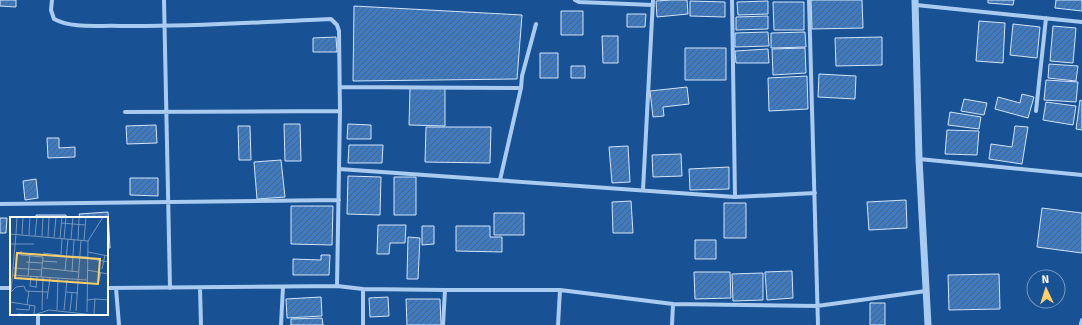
<svg xmlns="http://www.w3.org/2000/svg" width="1082" height="325" font-family="'Fira Sans',sans-serif">
  <style>
    .building { fill: url(#building-hatch); stroke: #d0e5fb }
    .lines { fill: none; stroke-linecap: round; stroke-linejoin: round }
    .minor { stroke: #a9cbf0; stroke-width: 4 }
    .tertiary { stroke: #a9cbf0; stroke-width: 7 }
    .inset-road { fill: none; stroke: #7497bf; stroke-width: 1 }
    .view { fill: #ffd068; fill-opacity: 0.15; stroke: #ffd068; stroke-width: 2 }
    .inset-edge { fill: none; stroke: #fff; stroke-width: 2 }
  </style>
  <defs>
    <pattern id="building-hatch" width="6" height="6" patternUnits="userSpaceOnUse"><rect width="6" height="6" fill="#417abc"/><path d="M-1 1l2-2M0 6l6-6M5 7l2-2" fill="none" stroke="#46658a"/></pattern>
  </defs>
  <rect width="100%" height="100%" fill="#185194"/>
  <path class="building" d="M0 0H16V7L0 6Z
    M671 0H687L688 14 657 17 656 1Z
    M811 0H862L863 28 812 29Z
    M988 0H1014L1013 5 988 3Z
    M1056 0H1082V11L1055 8Z
    M690 1 725 2V17L690 16Z
    M768 1V14L738 15 737 2Z
    M773 2H804V30H774Z
    M354 6 522 15 517 79 353 81Z
    M561 11H583V35H561Z
    M627 14H646L645 27H627Z
    M768 16V29L736 30V17Z
    M979 21 1005 23 1003 63 976 61Z
    M1013 24 1040 27 1037 58 1010 55Z
    M1053 26 1076 28 1073 63 1050 61Z
    M768 32 769 46 735 47V33Z
    M805 32 806 47 771 48V33Z
    M602 36H618V63H603Z
    M336 37 337 52H313V38Z
    M882 37V65L836 66 835 38Z
    M685 48H726V80H685Z
    M805 48 806 73 773 75 772 49Z
    M768 49 769 63H736L735 51Z
    M540 53H558V78H540Z
    M1049 64 1078 66 1076 81 1048 78Z
    M571 66H585V78H571Z
    M819 74 856 76 855 99 818 97Z
    M807 76 808 109 769 111 768 78Z
    M1046 80 1078 82 1076 102 1044 100Z
    M687 87 689 104 663 107 664 116 653 117 650 91Z
    M410 88H445V126L409 125Z
    M1022 94 1034 97 1028 118 995 109 998 97 1020 103Z
    M964 99 987 103 984 115 961 111Z
    M1080 100 1082 101V130L1076 129Z
    M1046 102 1076 106 1073 125 1043 120Z
    M950 112 981 117 979 129 948 125Z
    M284 124H300L301 161H285Z
    M348 124 371 125V139H347Z
    M156 125 157 143 127 144 126 126Z
    M238 126H250L251 160H239Z
    M1015 126 1028 127 1022 164 989 159 991 144 1012 147Z
    M426 127H491L490 163 425 162Z
    M947 130 979 131 977 155 945 154Z
    M47 138H59V148L75 147V157L48 158Z
    M349 145H383L382 163H348Z
    M628 146 630 182 612 183 609 147Z
    M681 154 682 176 653 177 652 155Z
    M281 160 285 197 257 199 254 162Z
    M729 167V189L690 190 689 169Z
    M348 176 381 177 380 215 347 214Z
    M394 177H416V215H394Z
    M130 178H158V196L130 195Z
    M36 179 38 198 25 200 23 181Z
    M906 200 907 228 869 230 867 202Z
    M631 201 633 233H613L612 202Z
    M724 203H746V238H724Z
    M291 206H333L332 245 291 244Z
    M1042 208 1082 213V253L1037 247Z
    M108 212 110 248H107V218H80L79 214Z
    M494 213H524V235H494Z
    M36 215H66V218H36Z
    M0 218H7L6 233H0Z
    M378 225H406L405 243H390L389 254H377Z
    M422 226H434V244L422 245Z
    M456 226H490V237H502V252L456 251Z
    M408 237 420 238 418 279H407Z
    M695 240H716V259H695Z
    M321 255H330L329 275H293V259L321 260Z
    M792 271 793 298 767 300 765 272Z
    M694 272H730L731 298 695 299Z
    M763 273V300L733 301 732 274Z
    M999 274 1000 309 949 310 948 275Z
    M321 297 322 316 287 318 286 299Z
    M388 297 389 316 370 317 369 298Z
    M406 299H440L441 325H407Z
    M870 303H885V325H870Z
    M322 318 323 325H291V319Z"/>
  <g class="lines">
    <path class="minor" d="M52 0 51 10 54 19C73 29 99 25 120 26 191 27 261 22 331 19L337 25 339 31 340 111 337 286
      M164 0 170 288
      M575 0 579 2 653 5
      M732 0 735 197
      M809 0 818 325
      M916 5 1082 22
      M340 87 521 88
      M1036 111 1046 18
      M125 112 340 111
      M919 159 1082 175
      M339 169 735 197 815 193
      M500 180 521 88 522 76 536 24
      M643 190 653 0
      M0 204 339 200
      M0 288H11
      M107 288 337 286 363 289 445 290H560L673 304 817 306 926 291
      M116 288 119 325
      M200 288 201 325
      M363 289V325
      M1081 324 1082 320
      M38 325V314
      M281 325 283 287
      M443 325 445 290
      M558 325 560 290
      M672 325 673 304"/>
    <path class="tertiary" d="M915 0 919 159 928 325"/>
  </g>
  <g transform="translate(10 217)">
    <rect width="98" height="98" fill="#185194"/>
    <path class="inset-road" d="M51 6 75 8M0 17 78 24M6 17 7 0M12 18 13 0M19 18 20 0M25 19 27 0M32 19 33 0M38 20 39 0M44 21 46 0M50 21 52 0M52 21 51 38 57 40M54 22 56 0M61 22 63 0M68 23 69 0M74 23 76 0M0 27H24M11 34V38L33 40 31 60M78 35 98 39M33 36 50 38M57 39 77 40M77 41 98 45M33 44 47 45M16 45 32 46M3 51 32 53M32 51 69 55M92 52 95 38M77 53 98 57M55 54 58 22M62 55 64 22M2 58 77 63M18 59 20 36M21 59 20 69 26 70M88 67 91 55M26 71 27 59M1 75 6 17M1 75 6 70 14 69 16 74 38 75 37 82M38 75 40 61M56 75 68 76M85 82 98 83M77 83 85 82 84 97M0 85 25 89 24 97M17 88 19 74M6 92 19 93 20 88M32 93 33 60M47 93 48 61M54 93 57 63M60 94 62 76M66 94 71 23M77 95 78 24 93 0M8 97 25 98M24 98 39 93 84 98"/>
    <path class="view" d="M7 36 90 42 88 67 5 61Z"/>
    <rect width="98" height="98" class="inset-edge"/>
  </g>
  <g transform="translate(1046 289) rotate(356)"><circle r="19" fill="#185194" stroke="#7497bf"/>
  <path d="M0-3L7 15L0 10L-7 15Z" fill="#ffd068"/>
  <text y="-6" font-size="11" font-weight="bold" text-anchor="middle" fill="#ffffff">N</text>
  </g>
</svg>
